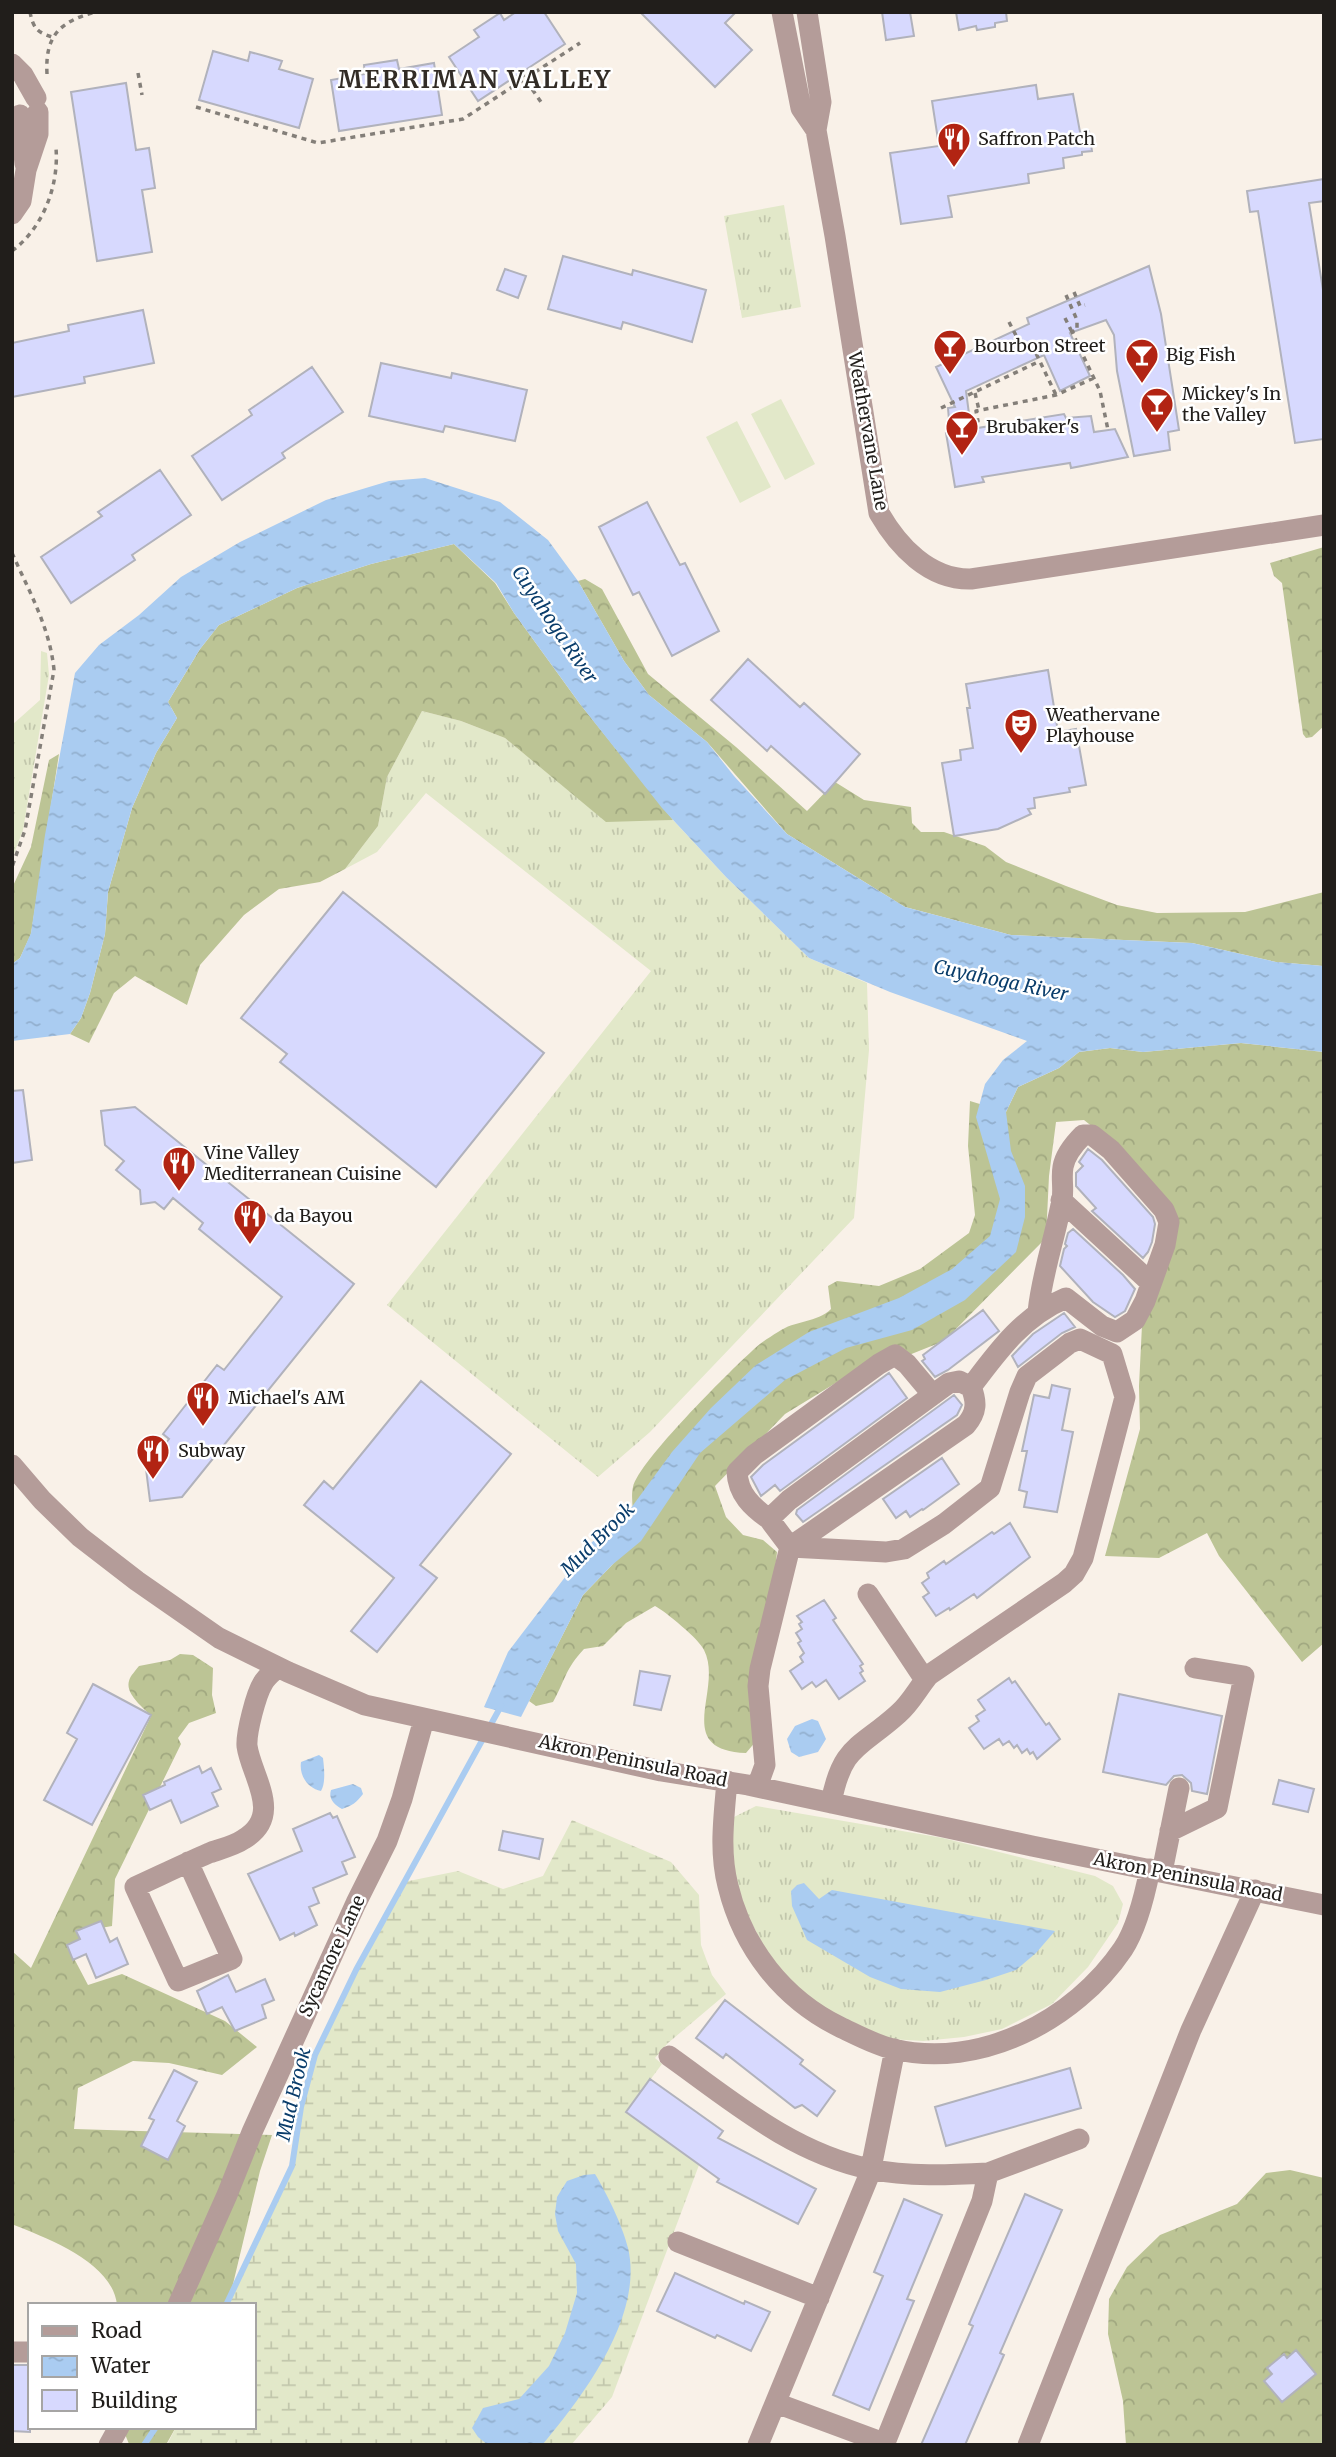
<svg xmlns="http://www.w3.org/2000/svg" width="1336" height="2457" font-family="Merriweather,serif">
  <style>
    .grass { fill: url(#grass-tufts) }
    .forest { fill: url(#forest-crowns) }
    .wetland { fill: url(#wetland-marsh) }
    .garden { fill: #e2e8c9 }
    .water { fill: url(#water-ripples) }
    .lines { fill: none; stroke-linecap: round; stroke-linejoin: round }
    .stream { stroke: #aaccf1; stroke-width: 6 }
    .building { fill: #d7d9fe; stroke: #b1b2bc; stroke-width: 2 }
    .path { stroke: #847f79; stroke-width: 3.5; stroke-dasharray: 5 5; stroke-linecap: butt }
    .minor { stroke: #b49c99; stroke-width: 21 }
    .labels { text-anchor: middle; stroke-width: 5; stroke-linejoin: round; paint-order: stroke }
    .poi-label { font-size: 18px; fill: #211e1b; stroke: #fff; text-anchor: start }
    .street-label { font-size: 18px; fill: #211e1b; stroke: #fff }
    .water-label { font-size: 19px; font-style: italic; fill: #0a3d6b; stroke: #fff }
    .district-label { font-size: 24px; font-weight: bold; letter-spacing: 2px; fill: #322c26; stroke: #fff }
  </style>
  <defs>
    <pattern id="grass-tufts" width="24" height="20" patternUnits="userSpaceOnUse" patternTransform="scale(1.75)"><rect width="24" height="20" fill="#e2e8c9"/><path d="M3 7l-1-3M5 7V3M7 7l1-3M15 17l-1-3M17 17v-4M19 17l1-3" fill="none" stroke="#c2c7ac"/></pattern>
    <pattern id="forest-crowns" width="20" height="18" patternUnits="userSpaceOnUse" patternTransform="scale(1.75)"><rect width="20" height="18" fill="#bcc495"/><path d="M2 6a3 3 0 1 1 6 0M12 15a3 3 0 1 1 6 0" fill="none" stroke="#a1a880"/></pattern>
    <pattern id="wetland-marsh" width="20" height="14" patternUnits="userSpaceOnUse" patternTransform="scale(1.75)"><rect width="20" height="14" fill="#e2e8c9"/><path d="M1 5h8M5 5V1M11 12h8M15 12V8" fill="none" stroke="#c2c7ac"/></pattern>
    <pattern id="water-ripples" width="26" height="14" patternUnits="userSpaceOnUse" patternTransform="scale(1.75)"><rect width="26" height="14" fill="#aaccf1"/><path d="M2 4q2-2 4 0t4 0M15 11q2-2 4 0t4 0" fill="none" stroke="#92afce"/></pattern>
  </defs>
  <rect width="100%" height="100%" fill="#f9f1e8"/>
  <path class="grass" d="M784 205 801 307 742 318 724 216Z
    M41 651 47 653 49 675 23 830 12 859V725L40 700Z
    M422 711 461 721 505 738 606 821 673 820 726 877 809 958 867 983 869 1050 854 1218 650 1432 598 1477 387 1305 651 971 426 793 377 852 345 869 378 826 387 777Z
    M756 1806 943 1838 1095 1876 1113 1886 1123 1904 1118 1923 1088 1967 1052 2004 1002 2029 964 2037 923 2041 890 2039 822 2009 775 1968 733 1887 732 1818Z"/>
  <path class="forest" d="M454 544 495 583 514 613 580 704 673 820 606 822 505 738 461 721 422 711 387 777 378 826 345 869 320 882 279 889 244 915 200 965 187 1005 135 976 114 993 89 1043 70 1034 81 1018 90 993 105 934 108 892 132 808 156 753 177 718 168 702 200 649 219 625 297 588 371 564Z
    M1324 547V726L1312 737 1306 738 1303 734 1282 583 1274 576 1270 563Z
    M585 579 602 589 648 674 736 747 807 811 835 782 864 800 911 807 912 823 921 832H944L985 846 1006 862 1066 886 1117 905 1157 913 1245 912 1324 892V966L1276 962 1192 943 1011 935 905 907 787 834 707 742 649 695 624 661 578 581Z
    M59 754 31 934 20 958 12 964V888L31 847 49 760Z
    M1241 1043 1324 1052V1643L1302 1662 1219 1556 1207 1533 1159 1558 1105 1556 1140 1429 1139 1386 1142 1325 1172 1220 1114 1144 1084 1120 1056 1122 1049 1176 1046 1238 944 1341 904 1357 857 1370 785 1414 715 1486 726 1517 743 1535 763 1540 777 1552 757 1740 746 1753C671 1750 724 1689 704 1650 700 1640 665 1611 655 1606L626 1623 603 1646 584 1649C565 1669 565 1681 553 1702L536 1706 529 1701 583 1595 612 1565 636 1535C635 1523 630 1498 633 1487 639 1461 729 1372 752 1351 760 1343 770 1337 778 1332 795 1320 817 1323 831 1309L828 1286 837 1281 879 1286 920 1269 969 1233 975 1215 968 1146 970 1101 1006 1112 1018 1087 1059 1068 1079 1052 1110 1048 1143 1052Z
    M180 1654 193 1655 213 1668 212 1695 216 1713 189 1723 178 1738 181 1744 115 1879 112 1926 84 1931 80 1939 67 1945 88 1985 122 1974 225 2021 257 2047 222 2075 169 2063 133 2061 78 2088 74 2129 272 2135 260 2171 228 2305H117C113 2263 49 2239 14 2225L12 2229V1951L31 1968 151 1716C144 1708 125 1694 129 1681 130 1676 136 1670 139 1666L170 1660Z
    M1290 2170 1324 2178V2445H1126L1123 2401 1108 2334 1109 2299 1127 2267 1160 2235 1237 2204 1266 2173Z
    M122 2427H176L167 2443 129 2444Z"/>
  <path class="wetland" d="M572 1820 671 1862 699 1895 701 1945 712 1975 726 1994 668 2043 655 2058 662 2064 626 2112 699 2165 612 2397 571 2445H167L176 2427H254V2305H228L229 2299 292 2166 301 2107 315 2055 356 1970 404 1882 458 1871 503 1889 543 1876Z"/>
  <path class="garden" d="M781 399 815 464 785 480 751 414Z
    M737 421 771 487 740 503 706 437Z"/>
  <path class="water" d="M425 478 500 502 548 540 578 581 624 661 649 695 707 742 734 776 787 834 905 907 1011 935 1192 943 1276 962 1324 966V1052L1241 1043 1143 1052 1110 1048 1079 1052 1059 1068 1018 1087 1006 1112 1011 1151 1025 1186V1217L1016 1252 965 1300 912 1330 846 1348 785 1380 700 1453 641 1541 612 1565 583 1595 521 1717 484 1707 508 1652 591 1543 631 1508 672 1452 711 1408 756 1365 809 1332 899 1298 952 1269 990 1236 1000 1199 976 1117 985 1084 1003 1060 1027 1041 890 992 809 958 726 877 662 808 580 704 514 613 496 583 454 544 371 564 297 588 219 625 200 649 168 702 177 718 156 753 132 808 108 892 105 934 90 993 81 1018 70 1034 12 1041V964L20 958 31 933 45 835 75 673 99 645 139 615 181 577 240 542 326 500 389 481Z
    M812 1719 818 1721 826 1739 818 1752 799 1757 791 1752 787 1739 795 1726Z
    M319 1755 323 1758C324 1767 326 1783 321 1791 307 1788 299 1775 301 1762Z
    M353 1784 361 1788 363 1794C357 1802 352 1806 342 1809 335 1805 328 1799 331 1790Z
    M804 1883 819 1899 832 1890 1055 1931 1036 1953 1016 1970 986 1980 940 1992 901 1989 870 1977 807 1940 792 1906 791 1891 797 1885Z
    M595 2174C607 2194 622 2224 628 2248 644 2315 584 2395 543 2444L488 2445 478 2437 472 2428 483 2408 519 2399 549 2366 565 2333 577 2293 576 2264 558 2231 555 2214 557 2197 567 2181 584 2175Z"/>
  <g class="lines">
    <path class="stream" d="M226 2305 292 2166 301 2107 315 2055 356 1970 501 1706
      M144 2445 156 2427"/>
  </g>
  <path class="building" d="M516 12H544L565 44 478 101 449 57 479 37 474 30 500 13 504 20Z
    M640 12H736L725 23 752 50 715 87Z
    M882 12H910L914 36 886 40Z
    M956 12H1006L1007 21 995 23V27L977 30 976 26 959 30Z
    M213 51 248 61 250 52 265 56 282 61 279 69 313 79 299 128 199 100Z
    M397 60 399 69 434 63 442 115 339 131 331 80 365 74 364 65Z
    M126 83 136 150 149 148 155 188 142 190 152 252 97 261 71 92Z
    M1036 85 1038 99 1073 94 1080 132 1089 131 1092 151 1082 152V155L1063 158 1064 168 1028 174 1029 183 948 196 952 217 901 224 890 153 939 146 932 101Z
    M1324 179V201L1309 203 1324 296V439L1295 443 1258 211 1250 212 1247 191Z
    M563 256 632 275 633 270 706 290 692 342 623 322 621 329 548 309Z
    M1149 266 1161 314 1179 430 1168 432 1170 450 1134 456 1117 371 1114 335 1106 320 1070 333 1090 376 1060 391 1044 355 966 391 971 429 1064 414 1066 418 1091 416 1094 432 1115 429 1128 457 1071 468 1070 463 982 477 984 482 955 487 946 433 950 432 948 408 955 407 936 367 1029 324 1027 318Z
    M505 269 526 276 518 298 497 290Z
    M143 310 154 363 84 377 85 383 12 397V343L69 331 68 325Z
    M381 363 451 378 452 373 527 390 515 441 445 426 443 432 369 416Z
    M312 367 343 412 282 453 285 458 222 500 192 456 252 415 249 410Z
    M160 470 191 515 132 555 135 560 71 603 41 557 102 516 98 512Z
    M647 502 680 565 685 563 719 631 672 656 639 592 633 595 599 527Z
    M748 659 800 707 804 703 860 754 825 794 771 746 767 751 711 700Z
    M1048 670 1058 732 1076 729 1086 785 1069 788 1070 792 1034 798 1035 808 1028 809 1031 814 998 829 954 836 942 763 961 760 960 750 973 748 967 708H970L966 684Z
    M343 892 544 1053 436 1187 280 1062 287 1054 241 1018Z
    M23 1090 32 1160 12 1163V1091Z
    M135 1107 354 1284 182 1497 150 1501 146 1469 169 1439 163 1434 217 1365 224 1370 282 1297 199 1229 203 1223 173 1198 164 1209 155 1202 141 1204 140 1190 116 1170 124 1161 105 1145 101 1111Z
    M1088 1149 1102 1160 1153 1217 1155 1224 1152 1242 1148 1252 1143 1258 1092 1211 1096 1208 1076 1186V1173L1083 1166 1079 1162Z
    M1073 1229 1123 1275 1135 1289 1125 1311 1115 1317 1093 1302 1060 1266 1064 1249 1067 1246 1065 1244 1068 1233Z
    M983 1310 999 1331 948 1370 935 1377 922 1361 925 1359 923 1355Z
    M1064 1313 1075 1327 1062 1333 1018 1367 1012 1356 1033 1334Z
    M889 1373 907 1398 780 1491 775 1485 761 1496 751 1477 763 1465Z
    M421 1381 511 1454 420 1565 437 1578 377 1652 351 1631 394 1578 304 1505 324 1481 333 1489Z
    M1052 1385 1070 1389 1062 1430 1073 1432 1057 1512 1024 1507 1027 1492 1019 1490 1027 1451H1022L1034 1395 1049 1398Z
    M954 1395 962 1405 957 1415 803 1522 796 1514 797 1510Z
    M942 1458 959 1484 923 1510 922 1509 910 1517 906 1511 896 1518 883 1499Z
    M1010 1523 1030 1557 977 1598 974 1594 950 1610 949 1608 936 1616 923 1597 929 1593 922 1583 929 1578 927 1573 944 1561 946 1564 992 1532 994 1534Z
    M824 1600 836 1618 833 1620 863 1664 860 1666 863 1671 860 1673 865 1681 839 1699 826 1680 816 1687 812 1682 802 1689 790 1671 803 1662 800 1657 804 1653 798 1643 801 1641 796 1633 802 1629 799 1624 802 1622 797 1616Z
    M640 1671 670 1676 661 1710 634 1705Z
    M1009 1678 1012 1683 1015 1681 1046 1725 1049 1723 1060 1739 1037 1759 1033 1752 1030 1754 1027 1749 1022 1753 1017 1745 1014 1748 1009 1741 1003 1745 999 1739 984 1749 969 1728 979 1721 976 1716 985 1710 978 1700Z
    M93 1684 151 1715 92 1825 44 1800 77 1739 67 1733Z
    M1119 1694 1222 1716 1207 1794 1192 1791 1191 1783 1182 1775 1174 1776 1166 1785 1103 1772Z
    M199 1766 202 1773 211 1768 221 1789 212 1793 218 1806 181 1823 171 1800 150 1810 143 1795 165 1785 164 1782Z
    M1279 1780 1314 1789 1308 1812 1273 1804Z
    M330 1813 333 1818 337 1816 355 1857 342 1862 347 1874 313 1888 319 1903 309 1907 317 1925 295 1936 294 1933 280 1940 248 1874 302 1851 293 1829Z
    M503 1831 543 1839 539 1859 499 1850Z
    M101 1921 110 1942 117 1938 128 1964 96 1978 86 1954 73 1960 67 1945 80 1939 76 1931Z
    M228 1975 236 1992 265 1979 274 2000 262 2005 266 2018 235 2031 222 2007 207 2014 197 1991Z
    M725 2000 803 2060 800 2064 835 2091 817 2116 802 2105 795 2108 726 2054 723 2058 696 2038Z
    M1070 2068 1081 2108 946 2146 935 2107Z
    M174 2070 197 2082 177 2121 185 2126 168 2160 141 2146 154 2120 149 2118Z
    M650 2079 723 2131 718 2138 816 2189 798 2224 717 2182 719 2179 626 2112Z
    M1025 2194 1062 2210 1000 2353 1004 2355 965 2445H921L973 2326 969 2324Z
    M904 2199 942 2215 907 2299 914 2301 869 2410 833 2395 883 2276 874 2272Z
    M675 2273 744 2304 745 2301 770 2312 751 2351 717 2335 715 2338 657 2311Z
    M1296 2350 1316 2374 1282 2402 1264 2381 1272 2374 1267 2368 1284 2354 1287 2358Z
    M12 2365H30V2432L12 2431Z"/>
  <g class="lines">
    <path class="path" d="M30 12C33 28 37 32 52 37
      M138 73 142 95
      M521 73 543 105
      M47 74C45 36 59 22 95 12
      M196 107 318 143 463 119 580 43
      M12 251C43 228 59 186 56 148
      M1074 292 1080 306 1085 305
      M1066 295 1077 320V330L1072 332 1100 391 1108 430
      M1065 318 1072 332
      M1009 322 1023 349 1032 345 1056 395
      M975 393 979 410
      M941 408 1040 361
      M973 428 972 422 978 421 976 411 1056 395 1094 378
      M12 553C29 591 50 628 54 670L25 830 12 867"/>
    <path class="minor" d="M782 12 801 108 816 130
      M807 12 821 102 816 130 835 236 879 513C898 546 929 580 971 579L1324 525
      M12 64 23 75 36 98
      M20 115 25 164
      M12 214 21 201 26 170 38 134V112
      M1061 1200 1151 1283
      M971 1387C998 1351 1023 1316 1066 1298L1102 1326 1117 1332 1135 1320 1145 1301 1165 1245 1169 1222 1164 1210 1111 1150 1092 1135H1083C1075 1143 1065 1155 1063 1167 1061 1178 1064 1189 1062 1200 1055 1238 1042 1273 1038 1312
      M12 1465 42 1500 80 1537 137 1581 219 1638 288 1672 365 1705 661 1771 748 1785 1032 1846 1324 1905
      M769 1519C752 1507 738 1494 737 1472L754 1455 879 1364 895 1355 907 1364 933 1395
      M868 1594 925 1680
      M727 1781C724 1817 719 1851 728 1886 743 1948 783 1999 840 2027 857 2035 875 2045 893 2049 980 2070 1075 2020 1123 1949 1137 1928 1145 1894 1150 1869
      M757 1787 765 1765 758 1686 760 1669 790 1547 769 1519 789 1500 949 1383 959 1381 971 1387C977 1402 977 1412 966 1425L790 1547 886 1552 904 1549 944 1524 990 1488 1020 1392 1027 1376 1070 1343 1080 1339 1112 1354 1125 1397 1083 1558 1074 1574 1064 1583 929 1675C918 1688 911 1703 898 1714 859 1749 842 1745 831 1803
      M1170 1831 1217 1808 1244 1676 1195 1668
      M188 1862 232 1959 178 1981 135 1887C159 1876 184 1864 209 1853 220 1849 234 1846 244 1839 284 1815 251 1776 247 1746 246 1733 256 1694 263 1683 266 1677 273 1672 278 1667
      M1162 1872 1179 1788
      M669 2056C732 2101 792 2153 870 2169 908 2177 950 2175 988 2173L982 2201 884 2445
      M988 2173 1079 2139
      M678 2242 819 2298
      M178 2305 227 2195 252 2132 356 1903 387 1841 402 1799 424 1719
      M12 2352H30
      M776 2403 884 2443
      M109 2445 119 2427
      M758 2445 870 2173 895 2049
      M1028 2445 1191 2030 1255 1890"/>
  </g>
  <defs>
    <symbol id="restaurant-pin" viewBox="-11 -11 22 30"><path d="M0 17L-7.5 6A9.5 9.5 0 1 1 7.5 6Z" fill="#b22413" stroke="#fff"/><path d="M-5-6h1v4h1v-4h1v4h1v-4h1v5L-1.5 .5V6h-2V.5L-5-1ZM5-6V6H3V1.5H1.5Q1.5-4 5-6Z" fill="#fff"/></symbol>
    <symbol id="bar-pin" viewBox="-11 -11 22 30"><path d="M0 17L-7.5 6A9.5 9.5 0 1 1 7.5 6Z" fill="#b22413" stroke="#fff"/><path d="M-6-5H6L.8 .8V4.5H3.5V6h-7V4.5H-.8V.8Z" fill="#fff"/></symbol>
    <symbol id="theatre-pin" viewBox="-11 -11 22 30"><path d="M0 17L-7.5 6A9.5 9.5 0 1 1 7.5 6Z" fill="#b22413" stroke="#fff"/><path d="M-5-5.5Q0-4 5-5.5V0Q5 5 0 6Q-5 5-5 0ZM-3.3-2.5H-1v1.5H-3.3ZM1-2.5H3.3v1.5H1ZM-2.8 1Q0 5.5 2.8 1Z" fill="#fff"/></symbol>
  </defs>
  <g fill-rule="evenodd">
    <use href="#restaurant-pin" x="935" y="120" width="38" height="52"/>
    <use href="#bar-pin" x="931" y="327" width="38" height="52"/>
    <use href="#bar-pin" x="1123" y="336" width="38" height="52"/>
    <use href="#bar-pin" x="1138" y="385" width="38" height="52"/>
    <use href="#bar-pin" x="943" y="408" width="38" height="52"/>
    <use href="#theatre-pin" x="1002" y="706" width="38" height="52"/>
    <use href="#restaurant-pin" x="160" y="1144" width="38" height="52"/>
    <use href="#restaurant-pin" x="231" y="1197" width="38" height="52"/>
    <use href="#restaurant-pin" x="184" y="1379" width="38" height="52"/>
    <use href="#restaurant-pin" x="134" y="1432" width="38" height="52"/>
  </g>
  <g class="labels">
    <g class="poi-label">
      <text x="978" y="145">Saffron Patch</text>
      <text x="974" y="352">Bourbon Street</text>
      <text x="1166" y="361">Big Fish</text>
      <text x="1182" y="400">Mickey's In<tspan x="1182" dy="21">the Valley</tspan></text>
      <text x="986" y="433">Brubaker's</text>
      <text x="1046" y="721">Weathervane<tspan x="1046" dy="21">Playhouse</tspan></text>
      <text x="204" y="1159">Vine Valley<tspan x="204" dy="21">Mediterranean Cuisine</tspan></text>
      <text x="274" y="1222">da Bayou</text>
      <text x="228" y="1404">Michael's AM</text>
      <text x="178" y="1457">Subway</text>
    </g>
    <g class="street-label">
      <text transform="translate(868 431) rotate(80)" y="6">Weathervane Lane</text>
      <text transform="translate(633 1761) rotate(12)" y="6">Akron Peninsula Road</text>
      <text transform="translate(1188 1877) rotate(11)" y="6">Akron Peninsula Road</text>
      <text transform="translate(332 1956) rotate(-65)" y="6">Sycamore Lane</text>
    </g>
    <g class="water-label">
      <text transform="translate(555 624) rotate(56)" y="7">Cuyahoga River</text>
      <text transform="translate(1001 980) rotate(12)" y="7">Cuyahoga River</text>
      <text transform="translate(597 1539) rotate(-45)" y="7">Mud Brook</text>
      <text transform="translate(293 2094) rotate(-77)" y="7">Mud Brook</text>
    </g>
    <g class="district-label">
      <text x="475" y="88">MERRIMAN VALLEY</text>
    </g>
  </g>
  <rect width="1336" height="2457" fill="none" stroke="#211e1b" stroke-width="28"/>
  <rect x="28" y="2303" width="228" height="126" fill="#ffffff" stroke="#a6a5a4" stroke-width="2"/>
  <rect x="42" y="2326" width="35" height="10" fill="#b49c99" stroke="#a6a5a4" stroke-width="2"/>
  <text x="91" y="2338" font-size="21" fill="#211e1b">Road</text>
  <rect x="42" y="2356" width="35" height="21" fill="url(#water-ripples)" stroke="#a6a5a4" stroke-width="2"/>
  <text x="91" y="2373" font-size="21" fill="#211e1b">Water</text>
  <rect x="42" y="2390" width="35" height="21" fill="#d7d9fe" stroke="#a6a5a4" stroke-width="2"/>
  <text x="91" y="2408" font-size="21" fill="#211e1b">Building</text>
</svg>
